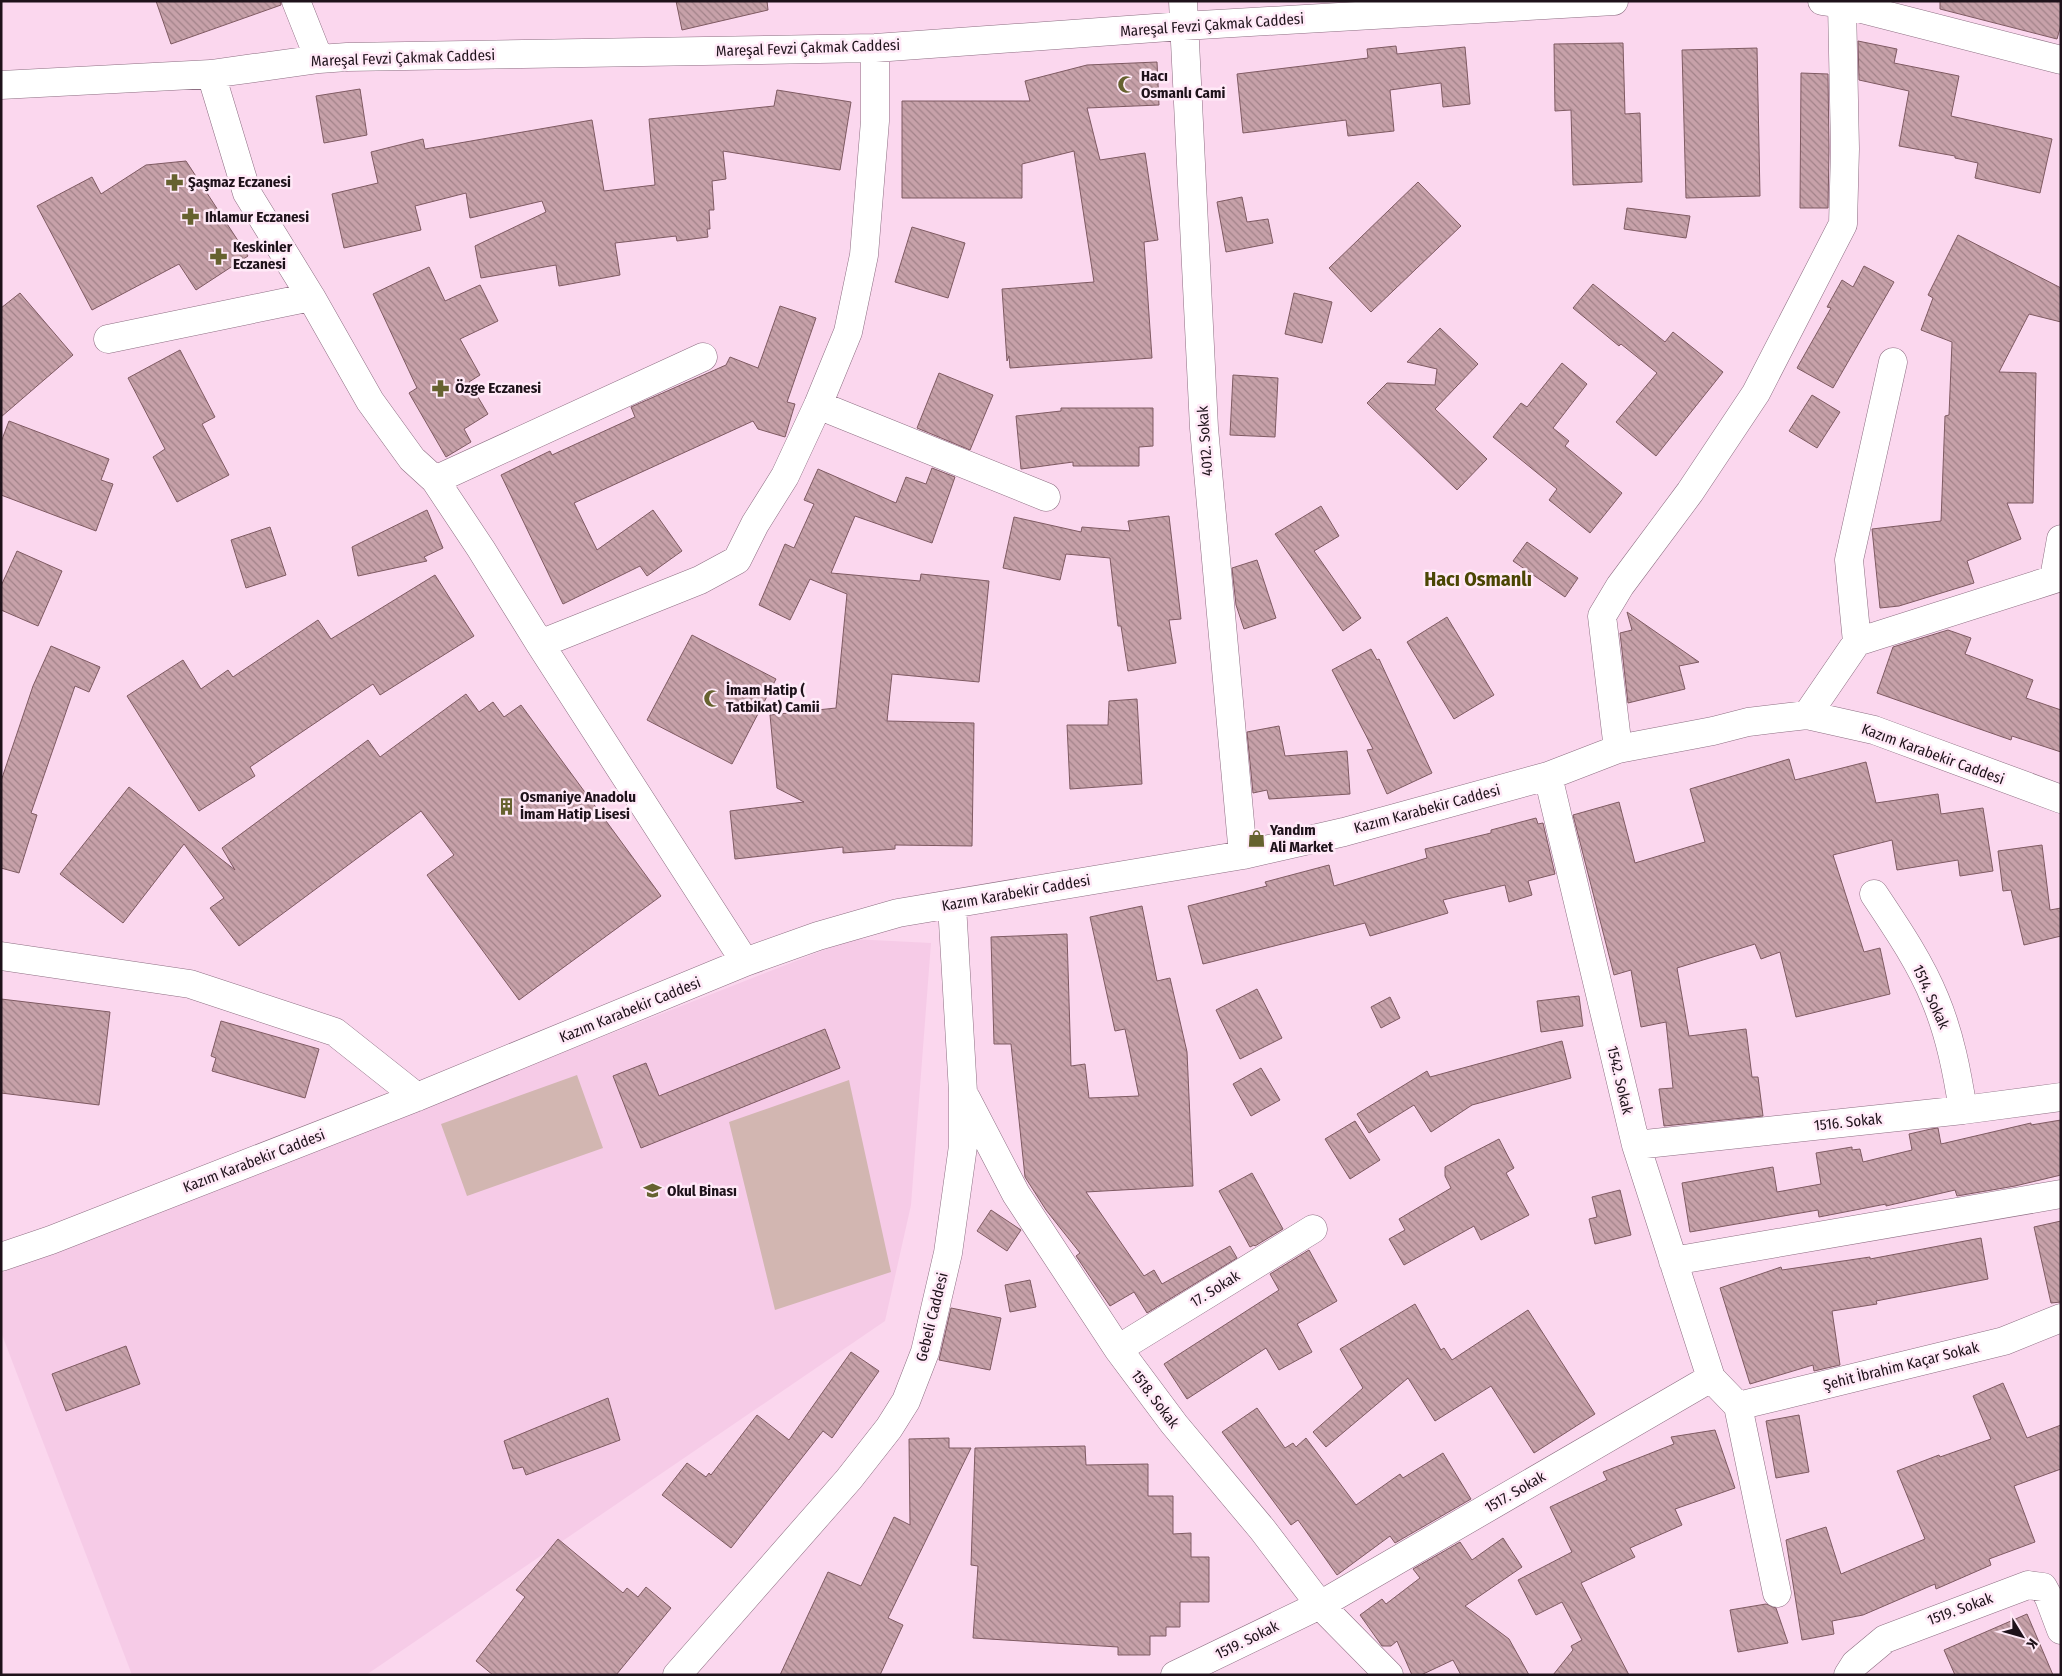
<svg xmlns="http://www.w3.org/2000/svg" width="2062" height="1676" font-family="'Fira Sans Condensed',sans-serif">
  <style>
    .built { fill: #f6cbe7 }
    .green { fill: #d2b6b1 }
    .building { fill: url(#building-back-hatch); stroke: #7f5a62 }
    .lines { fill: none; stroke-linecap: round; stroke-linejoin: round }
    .minor-casing { stroke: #8d6e82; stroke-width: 29 }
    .minor { stroke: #fff; stroke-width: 28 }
    .labels { text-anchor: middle; stroke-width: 5; stroke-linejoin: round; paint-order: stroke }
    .street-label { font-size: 15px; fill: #1e121a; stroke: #ffe9f7 }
    .poi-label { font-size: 15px; font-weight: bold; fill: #1e121a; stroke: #ffe9f7; text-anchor: start }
    .district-label { font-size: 20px; font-weight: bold; fill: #4a4603; stroke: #ffe9f7 }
  </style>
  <defs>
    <pattern id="building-back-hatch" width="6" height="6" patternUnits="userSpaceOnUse" patternTransform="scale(1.25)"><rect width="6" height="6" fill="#c7a1a9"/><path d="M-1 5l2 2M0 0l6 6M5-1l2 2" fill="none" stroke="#a18289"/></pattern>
  </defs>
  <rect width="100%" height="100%" fill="#fbd7ee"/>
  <path class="built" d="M852 939 931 943 911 1205 885 1321 366 1675H132L1 1332V1273Z"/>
  <path class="green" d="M577 1075 603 1148 467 1196 441 1124Z
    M849 1080 891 1272 775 1310 729 1122Z"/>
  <path class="building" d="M156 1H281V5L171 44Z
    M676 1H767L768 10 682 30Z
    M1940 1H2061V25L2057 39 1940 9Z
    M1858 41 1897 49 1894 63 1959 76 1951 116 2052 139 2040 193 1975 178 1978 163 1955 158V156L1899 146 1909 91 1859 80Z
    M1623 43 1625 114 1640 113 1642 182 1573 185 1571 110 1555 111 1554 44Z
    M1396 46 1397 54 1465 47 1470 104 1443 107 1441 83 1390 90 1394 131 1348 136 1346 120 1243 133 1237 74 1368 58 1367 49Z
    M1757 48 1760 196 1686 198 1682 50Z
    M1157 62 1159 105 1087 108 1100 160 1145 153 1158 240 1144 242 1152 358 1010 368 1009 356 1007 361 1002 289 1094 282 1074 151 1022 164V198H902V101H1030L1025 81 1087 65Z
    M1801 73 1828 74 1829 149 1828 208H1800Z
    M360 89 367 135 324 143 316 96Z
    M777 90 851 102 840 170 723 151 726 179 712 181 714 210H709L710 229H707L708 237 677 241 676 236 615 243 620 275 559 286 556 265 481 278 475 246 546 212 542 201 470 218 466 193 415 206 421 230 344 248 332 194 378 183 371 152 423 139 425 149 592 120 604 191 655 185 649 119 774 106Z
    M186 161 248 256 196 290 179 264 92 310 37 206 92 177 101 194 146 165Z
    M1418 182 1461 226 1371 312 1329 268Z
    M1242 197 1247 222 1268 219 1273 243 1226 252 1217 202Z
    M1627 208 1690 216 1686 238 1624 229Z
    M912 227 965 243 948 298 895 282Z
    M1958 235 2061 288V322L2029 314 1999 372 2036 373 2033 503H2007L2021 539 1967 561 1974 583 1899 606 1880 608 1872 529 1941 521 1945 416 1949 415 1952 342 1921 330 1933 298 1928 295Z
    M1864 266 1894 282 1833 388 1797 368 1831 308 1827 307 1842 280 1853 287Z
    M429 267 445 301 480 285 498 321 460 339 480 375 469 382 488 414 464 429 471 442 446 457 409 393 417 388 373 294Z
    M1593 284 1665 342 1673 332 1723 372 1656 456 1616 422 1657 373 1621 344 1619 346 1573 308Z
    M20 293 73 355 1 417V308Z
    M1294 293 1332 302 1322 343 1285 334Z
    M780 306 816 318 787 402 795 404 785 437 758 429 753 421 574 503 597 550 653 510 682 551 647 576 640 566 563 604 501 475 550 451 552 455 635 417 631 407 726 365 730 357 758 368Z
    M1440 328 1478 364 1435 409 1487 459 1457 490 1367 403 1387 383 1435 385 1437 369 1407 362Z
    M180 350 215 417 202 424 229 475 177 502 153 457 165 449 128 378Z
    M1562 363 1587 384 1553 428 1569 441 1565 446 1622 493 1590 533 1549 500 1557 489 1493 437 1521 403 1527 407Z
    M939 373 993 395 970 450 917 428Z
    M1233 375 1278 378 1275 437 1230 435Z
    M1812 395 1840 412 1817 448 1789 431Z
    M1061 408H1153V446L1139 447V466H1073V462L1021 469 1016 416 1061 411Z
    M9 421 109 459 101 480 113 484 96 531 1 495V442Z
    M932 468 955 477 932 543 855 516 831 573 920 581 921 574 989 581 979 682 892 674 887 721 974 723 972 846 895 845V849L843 853V847L735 859 730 811 804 802 777 788 770 715 836 708 847 594 810 579 790 620 759 605 785 544 794 548 814 504 804 500 818 469 896 503 906 477 926 484Z
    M1321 506 1339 536 1314 551 1361 618 1343 631 1275 534Z
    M427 510 443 548 424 557 427 561 358 576 352 547Z
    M1169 516 1181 619 1169 620 1176 663 1128 671 1121 626H1118L1110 558 1066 554 1060 580 1003 568 1014 517 1081 532 1082 527 1130 531 1128 521Z
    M270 527 286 575 246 588 231 540Z
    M1527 542 1578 578 1565 597 1513 561Z
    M17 551 62 571 38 626 1 610V586Z
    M1257 560 1276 618 1244 629 1236 605 1232 568Z
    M435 575 474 636 380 695 373 684 250 767 255 776 199 811 127 696 183 660 201 689 228 670 233 677 318 620 331 639Z
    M1627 612 1699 662 1679 666 1685 689 1628 703 1620 633 1632 630Z
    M1447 617 1494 695 1454 719 1407 642Z
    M1948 630 1971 638 1965 654 2033 680 2026 698 2061 710V752L2012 736 2011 740 1877 693 1893 647Z
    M692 635 776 679 732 764 647 720Z
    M51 646 100 667 89 692 75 686 31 813 37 815 19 873 1 868V781L33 686Z
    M1371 649 1377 660 1379 659 1432 773 1387 794 1367 750 1373 749 1332 670Z
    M466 694 479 712 493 702 504 717 521 705 661 896 519 1000 427 875 454 855 421 811 239 946 210 908 224 898 184 844 123 923 60 874 129 787 235 870 222 848 368 740 380 757Z
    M1137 699 1142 784 1070 789 1067 725H1108L1109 701Z
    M1279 726 1285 756 1347 751 1350 794 1269 799 1267 790 1253 793 1247 732Z
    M1789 759 1795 780 1866 762 1876 803 1938 794 1941 814 1983 808 1993 871 1960 876 1958 860 1897 870 1892 840 1833 855 1864 952 1880 948 1890 994 1796 1017 1780 952 1761 959 1755 944 1677 968 1689 1036 1746 1029 1752 1077H1758L1763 1116 1664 1126 1659 1089 1673 1088 1666 1022 1641 1027 1631 970 1614 975 1573 815 1619 802 1635 863 1705 842 1690 789Z
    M1536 818 1538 824 1543 823 1555 874 1528 881 1532 895 1509 902 1505 885 1443 900 1448 913 1370 936 1365 923 1203 964 1188 906 1267 886 1265 882 1329 865 1334 886 1427 858 1425 849 1491 833V830Z
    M2042 845 2050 910 2061 908V936L2024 945 2011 890 2003 891 1998 851Z
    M1142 906 1157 981 1170 978 1187 1052 1193 1186 1086 1192 1144 1276 1154 1270 1162 1284 1230 1246 1237 1258 1147 1313 1134 1292 1110 1306 1076 1256 1080 1253 1046 1210 1025 1177 1011 1044H994L991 937 1067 934 1071 1066 1085 1064 1089 1098 1139 1096 1125 1029 1115 1031 1090 917Z
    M1257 989 1282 1038 1240 1059 1216 1010Z
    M1579 996 1583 1026 1541 1032 1537 1001Z
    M1390 997 1400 1018 1381 1028 1371 1007Z
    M1 999 110 1012 99 1105 1 1093Z
    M221 1021 319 1049 305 1098 212 1071 216 1058 211 1056Z
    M825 1029 840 1068 641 1148 613 1076 646 1063 659 1096Z
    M1562 1041 1571 1078 1472 1105 1431 1132 1414 1105 1369 1133 1357 1114 1427 1071 1430 1077Z
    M1261 1068 1280 1100 1251 1116 1233 1084Z
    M2061 1120V1175L2015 1186 1957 1196 1955 1190 1886 1206V1204L1819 1217 1818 1210 1690 1232 1682 1183 1773 1167 1777 1192 1821 1184 1816 1153 1852 1147V1150L1860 1149 1863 1162 1912 1150 1909 1134 1931 1129 1938 1128 1941 1144 2031 1123V1125Z
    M1355 1121 1380 1160 1350 1179 1325 1139Z
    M1499 1139 1514 1168 1506 1173 1529 1215 1481 1240 1474 1226 1404 1265 1389 1239 1405 1230 1399 1219 1451 1188 1445 1176V1167Z
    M1252 1173 1283 1229 1255 1246 1254 1245 1250 1247 1219 1191Z
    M1620 1190 1631 1235 1595 1244 1589 1219 1597 1217 1592 1197Z
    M991 1210 1021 1230 1007 1251 977 1231Z
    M2061 1221V1302L2051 1303 2034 1227Z
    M1981 1238 1988 1279 1876 1301 1877 1304 1832 1311 1840 1365 1814 1371 1813 1365 1750 1384 1720 1288 1781 1267 1782 1270 1870 1257V1259Z
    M1309 1250 1337 1301 1297 1324 1312 1352 1279 1370 1266 1348 1187 1399 1164 1364 1279 1290 1270 1274Z
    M1030 1280 1036 1307 1010 1312 1005 1285Z
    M1415 1304 1441 1350 1444 1348 1452 1360 1528 1310 1595 1414 1534 1453 1491 1386 1435 1421 1408 1378 1326 1447 1313 1432 1363 1388 1340 1349Z
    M951 1308 1001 1318 990 1370 939 1360Z
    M126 1346 140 1384 66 1411 52 1374Z
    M851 1352 879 1371 832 1438 823 1431 731 1548 662 1495 687 1463 706 1477 709 1473 711 1475 757 1415 789 1440Z
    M2003 1383 2027 1438 2061 1425V1469L2014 1486 2035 1542 1989 1559 1991 1565 1936 1589 1935 1584 1863 1615 1832 1621 1834 1634 1802 1640 1786 1540 1826 1527 1841 1574 1925 1539 1897 1471 1939 1455 1940 1457 1991 1439 1973 1396Z
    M608 1398 620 1440 526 1475 523 1467 513 1469 504 1441Z
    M1257 1408 1285 1448 1293 1443 1296 1447 1306 1438 1356 1505 1400 1474 1403 1478 1443 1453 1471 1499 1395 1543 1390 1536 1337 1575 1298 1520 1291 1525 1222 1432Z
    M1799 1415 1809 1472 1776 1478 1766 1421Z
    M1715 1430 1735 1488 1675 1509 1682 1525 1630 1548 1635 1557 1581 1583 1629 1675H1553L1573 1650 1571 1646 1582 1640 1562 1602 1536 1615 1518 1580 1572 1552 1550 1507 1607 1480 1603 1472 1674 1444 1671 1437Z
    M949 1438V1448H971L888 1618 903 1625 880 1675H780L828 1572 861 1586 894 1517 910 1525 909 1439Z
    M1085 1446 1086 1465 1148 1464V1496H1173V1534L1191 1533V1557H1209V1602H1180V1627H1166V1636H1150V1655H1118V1647L973 1638 978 1566 971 1565 975 1448Z
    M1503 1538 1522 1567 1465 1606 1509 1639 1529 1675H1461L1453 1660 1421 1675H1412L1397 1641 1391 1646H1382L1360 1615 1382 1599 1386 1604 1420 1578 1413 1569 1460 1542 1472 1560Z
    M558 1539 623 1593 627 1588 638 1597 646 1587 671 1608 616 1675H493L476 1661 525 1597 516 1590Z
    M1766 1604 1776 1608 1788 1643 1738 1652 1730 1610Z
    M2027 1614 2053 1675H1955L1944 1650Z"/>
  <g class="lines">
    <defs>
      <path id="minor" d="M296 1 319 59
        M1183 1 1204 428 1243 855
        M1822 1 1842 4 2061 60
        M211 74 247 193 311 297 370 401 412 459 435 480 481 549 540 644 745 962
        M1 85 211 74 319 59 347 57 875 48 1183 26 1614 1
        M108 339 311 297
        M818 405 1046 497
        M435 480 703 357
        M2054 578 2061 539
        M1857 642 1849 560 1893 362
        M540 644 700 580 737 560 755 524 785 476 818 405 848 332 864 255 875 121V48
        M1807 715 1857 642 2061 577
        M1618 749 1602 616 1620 586 1690 492 1756 393 1843 224 1845 149 1842 4
        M1548 776 1636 1145 1711 1378 1738 1406 1777 1593
        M1874 894C1896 927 1920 962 1935 999 1950 1035 1957 1072 1963 1110
        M1 956 190 984 335 1032 417 1097
        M966 1098 1016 1194 1118 1349 1174 1424 1262 1529 1320 1605 1389 1675
        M1636 1145 1963 1110 2061 1097
        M1 1257 51 1240 417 1097 745 962 818 936 898 913 1243 855 1344 832 1548 776 1618 749 1713 731 1748 722 1807 715 1874 730 2061 799
        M1673 1261 2061 1194
        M1118 1349 1313 1229
        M1738 1406 2004 1341 2061 1318
        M677 1675 849 1479 889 1428 906 1401 925 1352 948 1253 963 1146V1092L952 905
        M1175 1675 1320 1605 1711 1378
        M1848 1675 1855 1664 1885 1639 2028 1585 2043 1587 2049 1598 2061 1630"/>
    </defs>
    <use href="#minor" class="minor-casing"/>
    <use href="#minor" class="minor"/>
  </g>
  <defs>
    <symbol id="mosque-bare" viewBox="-9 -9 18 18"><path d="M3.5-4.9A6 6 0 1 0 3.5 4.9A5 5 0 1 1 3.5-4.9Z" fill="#66622f" stroke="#ffe9f7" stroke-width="2.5" paint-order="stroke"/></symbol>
    <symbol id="pharmacy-bare" viewBox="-9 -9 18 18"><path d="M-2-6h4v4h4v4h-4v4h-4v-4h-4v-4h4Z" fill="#66622f" stroke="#ffe9f7" stroke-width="2.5" paint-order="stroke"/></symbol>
    <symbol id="building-bare" viewBox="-9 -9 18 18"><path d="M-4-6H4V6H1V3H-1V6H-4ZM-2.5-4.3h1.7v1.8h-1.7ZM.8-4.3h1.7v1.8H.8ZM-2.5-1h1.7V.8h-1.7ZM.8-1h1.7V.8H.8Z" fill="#66622f" stroke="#ffe9f7" stroke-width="2.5" paint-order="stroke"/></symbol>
    <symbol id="shop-bare" viewBox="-9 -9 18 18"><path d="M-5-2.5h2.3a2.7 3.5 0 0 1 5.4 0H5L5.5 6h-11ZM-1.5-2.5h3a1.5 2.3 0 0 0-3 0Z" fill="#66622f" stroke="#ffe9f7" stroke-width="2.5" paint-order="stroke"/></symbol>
    <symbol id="school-bare" viewBox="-9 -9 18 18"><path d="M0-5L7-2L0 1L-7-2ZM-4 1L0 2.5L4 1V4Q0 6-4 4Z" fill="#66622f" stroke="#ffe9f7" stroke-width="2.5" paint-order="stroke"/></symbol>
  </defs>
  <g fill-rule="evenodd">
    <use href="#mosque-bare" x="1114" y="72" width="25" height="25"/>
    <use href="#pharmacy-bare" x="162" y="170" width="25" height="25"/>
    <use href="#pharmacy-bare" x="178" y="204" width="25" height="25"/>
    <use href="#pharmacy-bare" x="206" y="244" width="25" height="25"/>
    <use href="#pharmacy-bare" x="428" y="376" width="25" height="25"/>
    <use href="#mosque-bare" x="700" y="686" width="25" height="25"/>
    <use href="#building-bare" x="494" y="794" width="25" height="25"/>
    <use href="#shop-bare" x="1244" y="826" width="25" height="25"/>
    <use href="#school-bare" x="640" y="1178" width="25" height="25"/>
  </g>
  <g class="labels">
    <g class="street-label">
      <text transform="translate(1212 25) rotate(-4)" y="5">Mareşal Fevzi Çakmak Caddesi</text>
      <text transform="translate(808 48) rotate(-2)" y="5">Mareşal Fevzi Çakmak Caddesi</text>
      <text transform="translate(403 58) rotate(-2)" y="5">Mareşal Fevzi Çakmak Caddesi</text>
      <text transform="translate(1205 441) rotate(-94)" y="5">4012. Sokak</text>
      <text transform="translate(1933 754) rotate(20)" y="5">Kazım Karabekir Caddesi</text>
      <text transform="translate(1427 809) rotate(-15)" y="5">Kazım Karabekir Caddesi</text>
      <text transform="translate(1016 893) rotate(-10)" y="5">Kazım Karabekir Caddesi</text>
      <text transform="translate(1931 997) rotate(66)" y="5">1514. Sokak</text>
      <text transform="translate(630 1010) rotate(-22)" y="5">Kazım Karabekir Caddesi</text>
      <text transform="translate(1620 1080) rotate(77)" y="5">1542. Sokak</text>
      <text transform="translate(1848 1122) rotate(-6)" y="5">1516. Sokak</text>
      <text transform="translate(254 1161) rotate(-21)" y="5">Kazım Karabekir Caddesi</text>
      <text transform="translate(1215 1289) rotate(-32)" y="5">17. Sokak</text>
      <text transform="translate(932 1317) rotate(-76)" y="5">Gebeli Caddesi</text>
      <text transform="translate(1901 1366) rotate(-14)" y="5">Şehit İbrahim Kaçar Sokak</text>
      <text transform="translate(1155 1399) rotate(53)" y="5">1518. Sokak</text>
      <text transform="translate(1515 1492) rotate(-30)" y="5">1517. Sokak</text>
      <text transform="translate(1960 1609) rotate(-20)" y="5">1519. Sokak</text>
      <text transform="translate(1247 1640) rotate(-26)" y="5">1519. Sokak</text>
    </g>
    <g class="poi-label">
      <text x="1141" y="81">Hacı<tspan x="1141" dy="17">Osmanlı Cami</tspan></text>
      <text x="188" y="187">Şaşmaz Eczanesi</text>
      <text x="205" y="222">Ihlamur Eczanesi</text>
      <text x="233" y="252">Keskinler<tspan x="233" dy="17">Eczanesi</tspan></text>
      <text x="455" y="393">Özge Eczanesi</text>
      <text x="726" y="695">İmam Hatip (<tspan x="726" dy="17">Tatbikat) Camii</tspan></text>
      <text x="520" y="802">Osmaniye Anadolu<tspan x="520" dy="17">İmam Hatip Lisesi</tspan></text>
      <text x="1270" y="835">Yandım<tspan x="1270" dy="17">Ali Market</tspan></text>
      <text x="667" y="1196">Okul Binası</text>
    </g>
    <g class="district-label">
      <text x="1478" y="586">Hacı Osmanlı</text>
    </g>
  </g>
  <rect width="2062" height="1676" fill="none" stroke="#1e121a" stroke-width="5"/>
  <g transform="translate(2022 1636) rotate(127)" stroke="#ffe9f7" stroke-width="4" paint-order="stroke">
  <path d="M0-4L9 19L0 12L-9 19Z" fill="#1e121a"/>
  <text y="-8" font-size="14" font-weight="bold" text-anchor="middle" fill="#1e121a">K</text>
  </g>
</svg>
